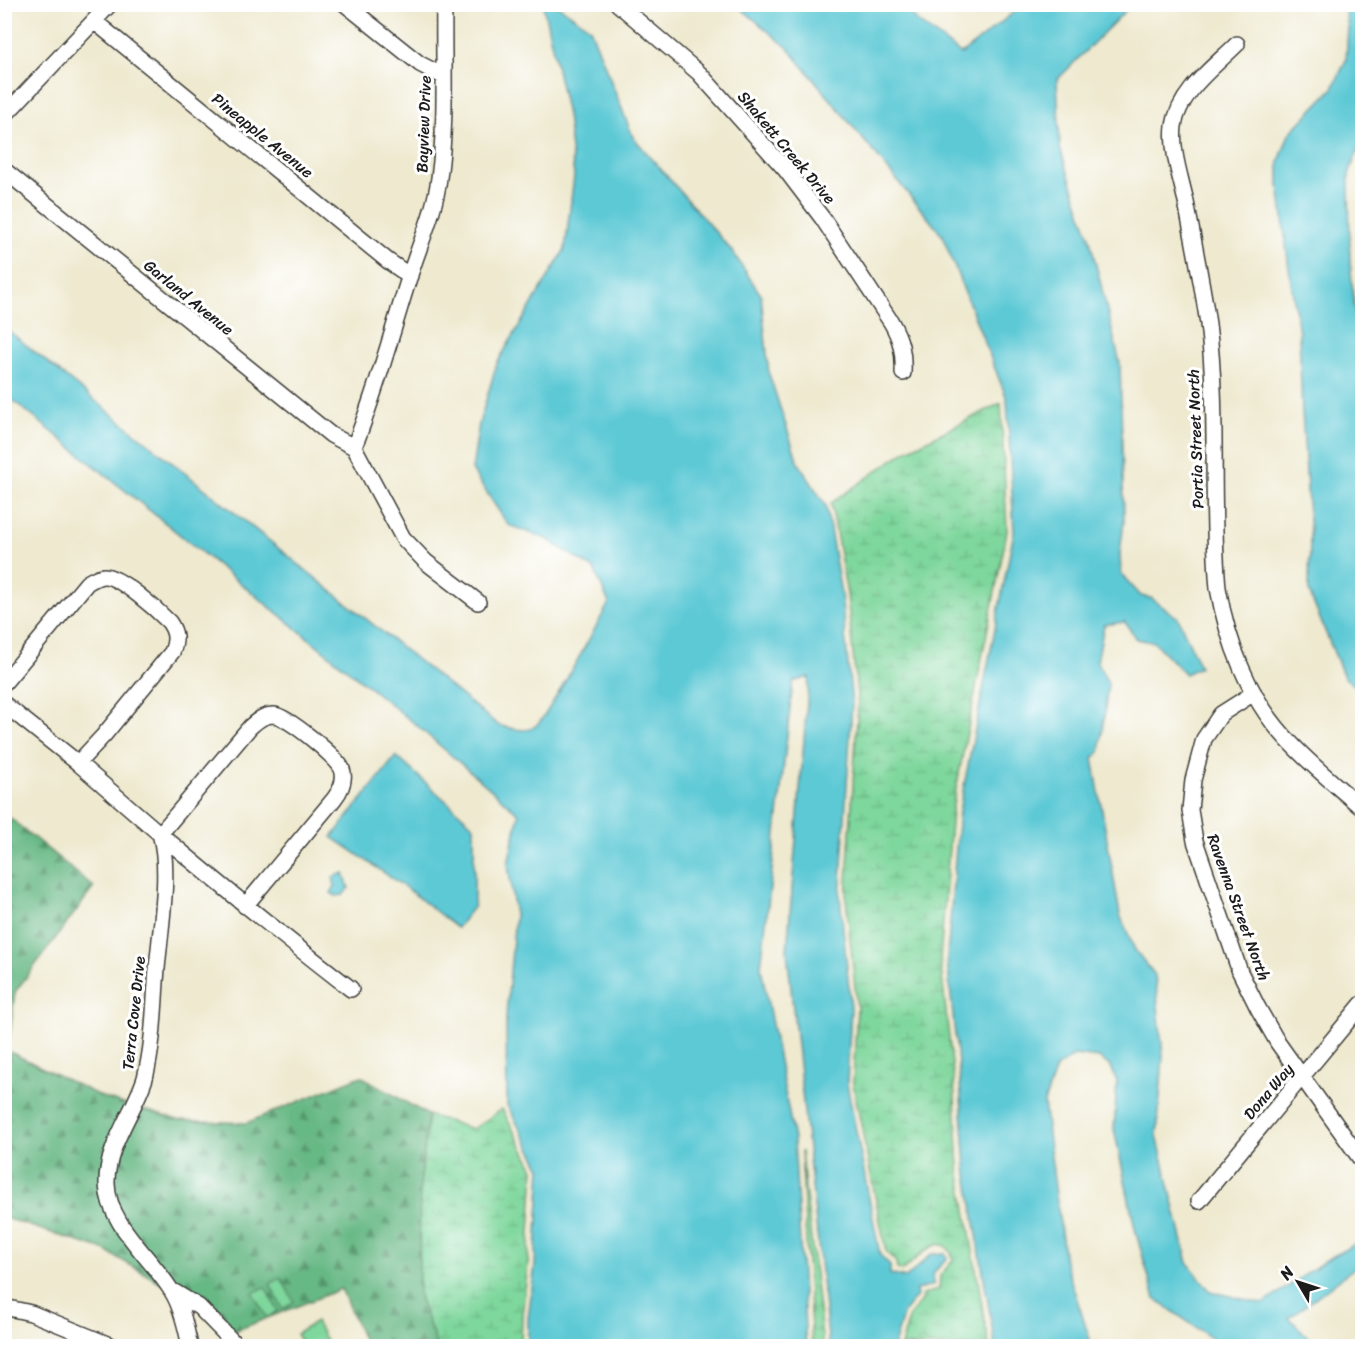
<svg xmlns="http://www.w3.org/2000/svg" width="1367" height="1351" font-family="Sriracha,sans-serif">
  <style>
    .forest { fill: url(#forest-firs); stroke: #416a50; stroke-width: 1.5 }
    .wetland { fill: url(#wetland-marsh); stroke: #4d7a5c; stroke-width: 1.5 }
    .pitch { fill: #7ed79c; stroke: #4d7a5c; stroke-width: 1.5 }
    .water { fill: #5dc9d5; stroke: #3c7278; stroke-width: 1.5 }
    .lines { fill: none; stroke-linecap: round; stroke-linejoin: round }
    .minor-casing { stroke: #3c3b37; stroke-width: 18 }
    .minor { stroke: #fff; stroke-width: 15 }
    .labels { text-anchor: middle; stroke-width: 6; stroke-linejoin: round; paint-order: stroke }
    .street-label { font-size: 16px; fill: #1c1c1c; stroke: #fff }
  </style>
  <defs>
    <pattern id="forest-firs" width="22" height="20" patternUnits="userSpaceOnUse" patternTransform="scale(1.5)"><rect width="22" height="20" fill="#66b884"/><path d="M5 1l3.5 6h-7zM16 11l3.5 6h-7z" fill="#53956b"/></pattern>
    <pattern id="wetland-marsh" width="20" height="14" patternUnits="userSpaceOnUse" patternTransform="scale(1.5)"><rect width="20" height="14" fill="#7ed79c"/><path d="M1 5h8M5 5V1M11 12h8M15 12V8" fill="none" stroke="#6cb886"/></pattern>
  </defs>
  <rect width="100%" height="100%" fill="#fff"/>
  <filter id="ink" filterUnits="userSpaceOnUse"><feTurbulence type="fractalNoise" baseFrequency=".0167" numOctaves="2"/><feDisplacementMap in="SourceGraphic" scale="12" xChannelSelector="R" yChannelSelector="G"/><feConvolveMatrix kernelMatrix="1 2 1 2 8 2 1 2 1" color-interpolation-filters="sRGB"/></filter>
  <filter id="wash" filterUnits="userSpaceOnUse"><feTurbulence type="fractalNoise" baseFrequency=".008" numOctaves="4" result="noise"/><feDisplacementMap in="SourceGraphic" scale="24" xChannelSelector="R" yChannelSelector="G"/><feGaussianBlur stdDeviation="1.35" result="paint"/><feColorMatrix in="noise" values="0 0 0 0 0 0 0 0 0 0 0 0 0 0 0 0 0 1.4 0 .05"/><feComposite in="paint" operator="in"/></filter>
  <g filter="url(#wash)">
    <rect width="100%" height="100%" fill="#eee9cf"/>
    <path class="forest" d="M4 813 94 887 15 992 8 1051 104 1098 178 1120 246 1123 361 1076 428 1115 420 1188 419 1296 437 1346H366L341 1289 227 1334 205 1308 104 1250 5 1218Z"/>
    <path class="wetland" d="M1001 403 1007 531 952 809 940 959 954 1082 959 1169 989 1346H901L910 1315 922 1301 923 1295 939 1289 940 1276 953 1260C946 1225 915 1259 903 1271L897 1269 896 1262 886 1252 853 1084 857 1008 846 898 858 704 847 594 831 503 904 452Z
      M502 1109 534 1169 528 1264 522 1316 521 1346H437L419 1296 420 1188 428 1115 473 1129Z
      M801 1151 823 1346H812Z"/>
    <path class="pitch" d="M281 1278 294 1302 283 1309 270 1284Z
      M265 1287 278 1311 267 1318 253 1293Z
      M316 1322 329 1346H303L296 1334Z"/>
    <path class="water" d="M543 5H557L590 28 633 137 732 251 761 295 769 374 798 462 826 506 841 594 852 704 840 897 851 1008 847 1084 880 1255 890 1265V1274L906 1278 931 1254 945 1253 947 1259 933 1273V1285L916 1290 917 1296 904 1312 894 1346H829L787 951 809 677 793 682 761 967 794 1139 806 1346H528V1318L535 1265 541 1168 507 1105 506 1017 515 916 508 864 519 814 415 724 5 394V328L498 725C508 728 526 733 534 727 542 722 546 712 551 705 572 672 590 637 609 603L594 569 547 539 508 525 472 470 479 424 497 363 565 249 574 176 567 115Z
      M737 5H904L917 21 961 54 1023 5H1131L1057 80 1060 148 1089 236 1120 363 1124 521 1120 553 1121 574 1141 596 1151 598 1178 618 1200 667 1185 674 1154 642 1136 639 1125 622 1104 625 1097 662 1108 683 1100 752 1093 758 1120 915 1135 950 1155 975 1163 1056 1157 1136 1188 1263 1210 1291 1263 1304 1326 1260 1362 1240V1262L1289 1318 1317 1346H1223L1155 1299 1136 1233 1114 1129 1117 1082 1111 1067 1099 1058 1075 1055 1056 1068 1044 1103 1065 1262 1092 1346H995L966 1168 960 1082 947 959 959 811 1014 532 1007 399 942 235 788 48Z
      M1344 5H1362V146L1358 151 1349 174 1350 261 1362 385V691L1344 677 1309 592 1310 534 1302 411 1299 333 1288 262 1279 184V162L1289 134 1333 88 1346 60 1348 27Z
      M396 756 474 826V906L457 928 409 890 332 837Z
      M344 873 349 888 343 895 336 896 331 893 335 886 333 877Z"/>
  </g>
  <g filter="url(#ink)">
    <g class="lines">
      <defs>
        <path id="minor" d="M345 4 420 64 443 76
          M618 4 699 73 785 169 823 219 891 322C901 339 904 353 903 373
          M94 21 388 261 410 276
          M1237 44C1214 67 1179 92 1174 126 1171 151 1181 178 1186 202 1194 243 1202 283 1208 324 1219 411 1210 500 1218 588 1227 640 1248 697 1285 737 1308 763 1336 785 1362 808
          M4 116 110 4
          M4 170 331 435 354 447 403 538 426 562 478 602
          M354 447C376 392 391 335 409 278 419 245 435 212 439 178 447 122 443 61 444 4
          M4 683 87 583C92 580 98 576 104 576 120 576 158 611 169 622 176 632 177 640 172 652L104 735 78 763
          M1254 693 1221 714 1204 739 1193 780 1190 810 1195 841 1240 972 1258 1008 1278 1043 1362 1161
          M4 704 78 763 160 834C171 868 160 932 157 969 154 1005 154 1043 145 1078 134 1113 106 1146 107 1184 108 1226 154 1259 174 1295 183 1311 186 1329 190 1346
          M245 906 334 799C341 790 346 780 342 769 337 757 287 716 274 715 263 715 257 721 250 727L160 834C223 887 286 939 351 989
          M1199 1201 1362 1004
          M171 1290 199 1307 237 1346
          M4 1307 31 1313 112 1346"/>
      </defs>
      <use href="#minor" class="minor-casing"/>
      <use href="#minor" class="minor"/>
    </g>
  </g>
  <g class="labels">
    <g class="street-label">
      <text transform="translate(423 124) rotate(-88)" y="6">Bayview Drive</text>
      <text transform="translate(263 135) rotate(39)" y="6">Pineapple Avenue</text>
      <text transform="translate(787 147) rotate(50)" y="6">Shakett Creek Drive</text>
      <text transform="translate(189 297) rotate(39)" y="6">Garland Avenue</text>
      <text transform="translate(1195 439) rotate(-92)" y="6">Portia Street North</text>
      <text transform="translate(1239 907) rotate(70)" y="6">Ravenna Street North</text>
      <text transform="translate(133 1013) rotate(-84)" y="6">Terra Cove Drive</text>
      <text transform="translate(1268 1091) rotate(-50)" y="6">Dona Way</text>
    </g>
  </g>
  <rect width="1367" height="1351" fill="none" stroke="#fff" stroke-width="24"/>
  <g transform="translate(1298 1282) rotate(309)" stroke="#ffffff" stroke-width="4.5" paint-order="stroke">
  <path d="M0-4.5L10 22L0 15L-10 22Z" fill="#1c1c1c"/>
  <text y="-9" font-size="16" font-weight="bold" text-anchor="middle" fill="#1c1c1c">N</text>
  </g>
</svg>
